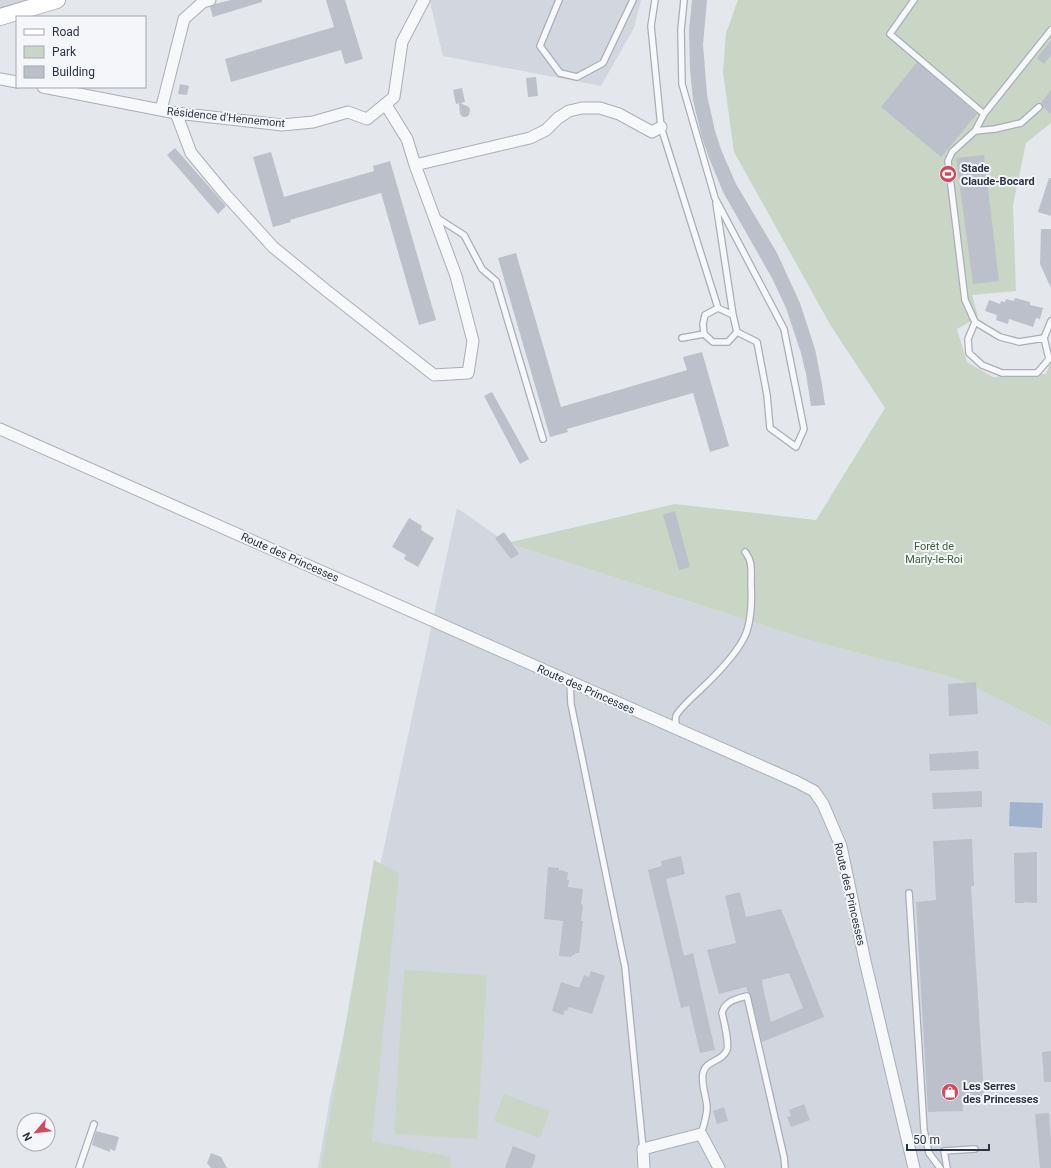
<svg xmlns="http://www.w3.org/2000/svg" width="1051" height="1168" font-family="Roboto,sans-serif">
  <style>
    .built { fill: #d2d6de }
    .green { fill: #c9d6c5 }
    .water { fill: #9fb4cc }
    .building { fill: #bbc0ca; fill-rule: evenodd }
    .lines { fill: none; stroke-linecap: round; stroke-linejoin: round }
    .lane-casing { stroke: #a9aeb7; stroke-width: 8 }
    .street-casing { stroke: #a9aeb7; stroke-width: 13 }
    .secondary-casing { stroke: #a9aeb7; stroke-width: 18 }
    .lane { stroke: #f7f8fa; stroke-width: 5.5 }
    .street { stroke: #f7f8fa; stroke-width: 11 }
    .secondary { stroke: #fff; stroke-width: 16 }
    .labels { text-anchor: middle; stroke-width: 4; stroke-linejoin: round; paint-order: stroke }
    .street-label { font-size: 11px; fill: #2b3445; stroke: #f4f6f9 }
    .poi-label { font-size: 11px; font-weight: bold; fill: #2b3445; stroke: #f4f6f9; text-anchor: start }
    .park-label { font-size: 11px; fill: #3f6138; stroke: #f4f6f9 }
  </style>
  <rect width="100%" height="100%" fill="#e4e7ec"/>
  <path class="built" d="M0 0H28L0 9Z
    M430 0H641L634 28 601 86 443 56 430 2Z
    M457 508 507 543 812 641 958 679 1051 726V1168H318L330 1098Z"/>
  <path class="green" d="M738 0H1051V123L1026 143 1013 205 1016 291 972 295 978 317 957 329 967 362 993 377 1046 374 1051 359V726L958 679 812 641 507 543 675 504 816 520 885 408 831 326 734 152 723 72 726 33Z
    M374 860 399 873 372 1141 451 1157 450 1168H321Z
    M404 970 487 975 477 1139 394 1134Z
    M504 1094 550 1111 540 1138 494 1121Z"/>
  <path class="water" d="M1010 802 1043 803 1042 828 1009 826Z"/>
  <path class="building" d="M231 0H262V2L213 17 210 7 215 4Z
    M326 0H345L363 59 345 64 341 50 231 82 225 59 334 27Z
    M692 0H707L703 45 705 69 707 95 715 131 722 152 736 184 777 253 800 303 815 349 822 384 825 405 811 406 806 374 801 353 786 308 772 278 723 192 709 158 702 138 693 100 690 70 689 30Z
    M1051 40V55L1044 64 1037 58Z
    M917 62 977 114 941 157 881 107Z
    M536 77 538 96 528 97 526 78Z
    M180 84 189 86 187 95 178 94Z
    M462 88 465 102 460 103 469 107 470 110 469 115 466 117H463L460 114 459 103 456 104 453 90Z
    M1051 90V114L1043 107 1041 103Z
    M175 148 226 206 218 214 167 155Z
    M271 152 284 197 374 171 373 166 390 161 436 320 419 325 381 193 290 220 291 222 273 227 253 157Z
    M984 155 999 281 973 284 956 158Z
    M1049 178H1051V216L1038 212Z
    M1041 229H1051V288L1040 264Z
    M516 253 561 407 687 370 683 357 702 352 729 446 710 452 693 393 567 429 568 432 550 437 498 258Z
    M1015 298 1030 302V305L1043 308 1040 319 1036 318 1033 327 1009 319 1008 324 996 320 997 315 985 311 989 300 1000 304 1001 301 1005 302 1006 299 1014 301Z
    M492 392 529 459 520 464 484 396Z
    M675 511 690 567 679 570 663 515Z
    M409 518 422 526 421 530 434 538 418 567 404 559 406 555 392 547Z
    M504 532 519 554 511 559 495 538Z
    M976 682 978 714 949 716 948 684Z
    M978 751 979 769 930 771 929 754Z
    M982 791V807L933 809 932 793Z
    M972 839 974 886H971L984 1096 962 1097 963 1111 928 1112 916 902 936 900 933 841Z
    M1037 852V903L1024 902V903H1015L1014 853Z
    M681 856 685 874 666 879 684 956 693 953 715 1050 700 1053 689 1006 681 1008 648 870 662 866 661 861Z
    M548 867 559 868V870L565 871V872H568L567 880H569L568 887 583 889 581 904 583 905 581 921H583L579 953H575V955H572V957L559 956 563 921 544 919Z
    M740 892 746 917 781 909 824 1017 762 1042 750 993 748 992 746 987 719 994 707 950 736 943 725 896ZM789 973 803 1008 771 1022 762 983H763L762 980Z
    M591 971 605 976 592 1014 569 1007 567 1011 565 1010 563 1015 552 1011 561 982 579 988 584 975 589 977Z
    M1051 1051V1082H1044L1042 1052Z
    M804 1104 810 1120 791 1127 787 1117 791 1116 789 1110Z
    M724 1107 728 1121 717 1124 713 1111Z
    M1049 1113 1051 1142V1168H1040L1035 1114Z
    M96 1131 119 1137 115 1151 110 1149V1152L92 1145Z
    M513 1146 536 1155 532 1168H505Z
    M211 1153 221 1157 227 1168H211L207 1163Z"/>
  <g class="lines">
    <defs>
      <path id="lane" d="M559 0 540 46 560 73 577 77 603 63 633 0
        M655 0 651 26 661 127 718 308
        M684 0 681 30 682 84 715 198 784 329 804 429 796 447 770 428 767 395 757 342 737 332
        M914 0 890 34 984 114
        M1051 30 984 114 975 131 952 152 948 161 965 300 975 322 1000 337 1019 342 1044 338 1051 321
        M975 131 995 129 1021 123 1039 107
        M716 203 733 315
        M436 217 464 235 482 269 496 281 543 439
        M975 322 968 339 969 353 982 365 1002 373H1037L1049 359 1044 338
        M682 338 704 334 713 342H728L737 332 733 315 718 308 705 315 703 324 704 334
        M570 682 571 704 625 967 643 1149
        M676 728C676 725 675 719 676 716 679 709 695 695 701 689 717 674 734 657 744 638 752 622 752 602 751 584 751 573 753 561 745 552
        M909 893 924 1130 929 1153 940 1168
        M701 1134C704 1125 707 1116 707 1107 706 1095 701 1085 703 1073 706 1060 722 1062 727 1050 729 1044 724 1021 722 1013 725 1001 736 999 747 996L784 1157 785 1168
        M79 1168 94 1124
        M947 1168 944 1151 975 1149"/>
      <path id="street" d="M0 79 17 82
        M43 87 176 113 282 125 313 122 348 112 367 119 394 97 402 42 424 0
        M161 110 184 19 203 2 210 0
        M176 113 191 153 225 194 273 247 327 291 434 375 468 373 473 341 456 276 415 165 407 139 386 105
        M415 165 530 138 546 130 558 118 569 111 582 108H600L619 114 652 132 661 127
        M0 429 797 782 814 791 823 804 841 846 865 961 914 1168
        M644 1168 643 1149 701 1134 719 1168"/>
      <path id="secondary" d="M0 17 57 0"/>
    </defs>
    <use href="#lane" class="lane-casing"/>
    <use href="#street" class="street-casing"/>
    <use href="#secondary" class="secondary-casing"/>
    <use href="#lane" class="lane"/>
    <use href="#street" class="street"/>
    <use href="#secondary" class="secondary"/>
  </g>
  <defs>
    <symbol id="stadium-disc" viewBox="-11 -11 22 22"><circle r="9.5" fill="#d1495b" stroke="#f4f6f9"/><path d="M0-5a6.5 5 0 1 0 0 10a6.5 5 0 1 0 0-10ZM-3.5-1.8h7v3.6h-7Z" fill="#fff"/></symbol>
    <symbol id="shop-disc" viewBox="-11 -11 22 22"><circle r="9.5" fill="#d1495b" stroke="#f4f6f9"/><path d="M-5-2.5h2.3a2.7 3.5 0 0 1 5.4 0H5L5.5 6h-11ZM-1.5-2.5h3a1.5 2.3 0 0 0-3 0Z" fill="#fff"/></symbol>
  </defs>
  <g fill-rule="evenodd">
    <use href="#stadium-disc" x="938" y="164" width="20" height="20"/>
    <use href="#shop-disc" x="940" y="1082" width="20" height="20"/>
  </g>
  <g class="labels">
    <g class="street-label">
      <text transform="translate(226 117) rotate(6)" y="4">Résidence d'Hennemont</text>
      <text transform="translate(290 557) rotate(24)" y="4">Route des Princesses</text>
      <text transform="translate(586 689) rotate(24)" y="4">Route des Princesses</text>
      <text transform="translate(850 894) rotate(77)" y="4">Route des Princesses</text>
    </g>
    <g class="poi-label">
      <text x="961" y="172">Stade<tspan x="961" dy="13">Claude-Bocard</tspan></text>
      <text x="963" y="1090">Les Serres<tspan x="963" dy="13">des Princesses</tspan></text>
    </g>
    <g class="park-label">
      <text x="934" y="550">Forêt de<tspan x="934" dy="13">Marly-le-Roi</tspan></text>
    </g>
  </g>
  <rect x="16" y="16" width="130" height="72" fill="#f4f6f9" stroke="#a4a8b1"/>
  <rect x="24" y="29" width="20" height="6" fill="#ffffff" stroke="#a4a8b1"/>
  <text x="52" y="36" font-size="12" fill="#2b3445">Road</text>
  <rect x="24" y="46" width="20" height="12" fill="#c9d6c5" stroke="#a4a8b1"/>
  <text x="52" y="56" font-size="12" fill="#2b3445">Park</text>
  <rect x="24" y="66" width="20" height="12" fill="#bbc0ca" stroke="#a4a8b1"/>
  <text x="52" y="76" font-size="12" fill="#2b3445">Building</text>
  <g transform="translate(36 1132) rotate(242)"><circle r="19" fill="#f4f6f9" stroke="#a4a8b1"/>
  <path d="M0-3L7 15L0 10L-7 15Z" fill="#d1495b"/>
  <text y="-6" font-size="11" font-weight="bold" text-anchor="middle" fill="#2b3445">N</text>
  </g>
  <path d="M907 1144v6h82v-6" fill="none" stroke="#2b3445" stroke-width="2"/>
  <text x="913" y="1144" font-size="12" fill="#2b3445" stroke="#f4f6f9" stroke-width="3" paint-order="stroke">50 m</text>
</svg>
